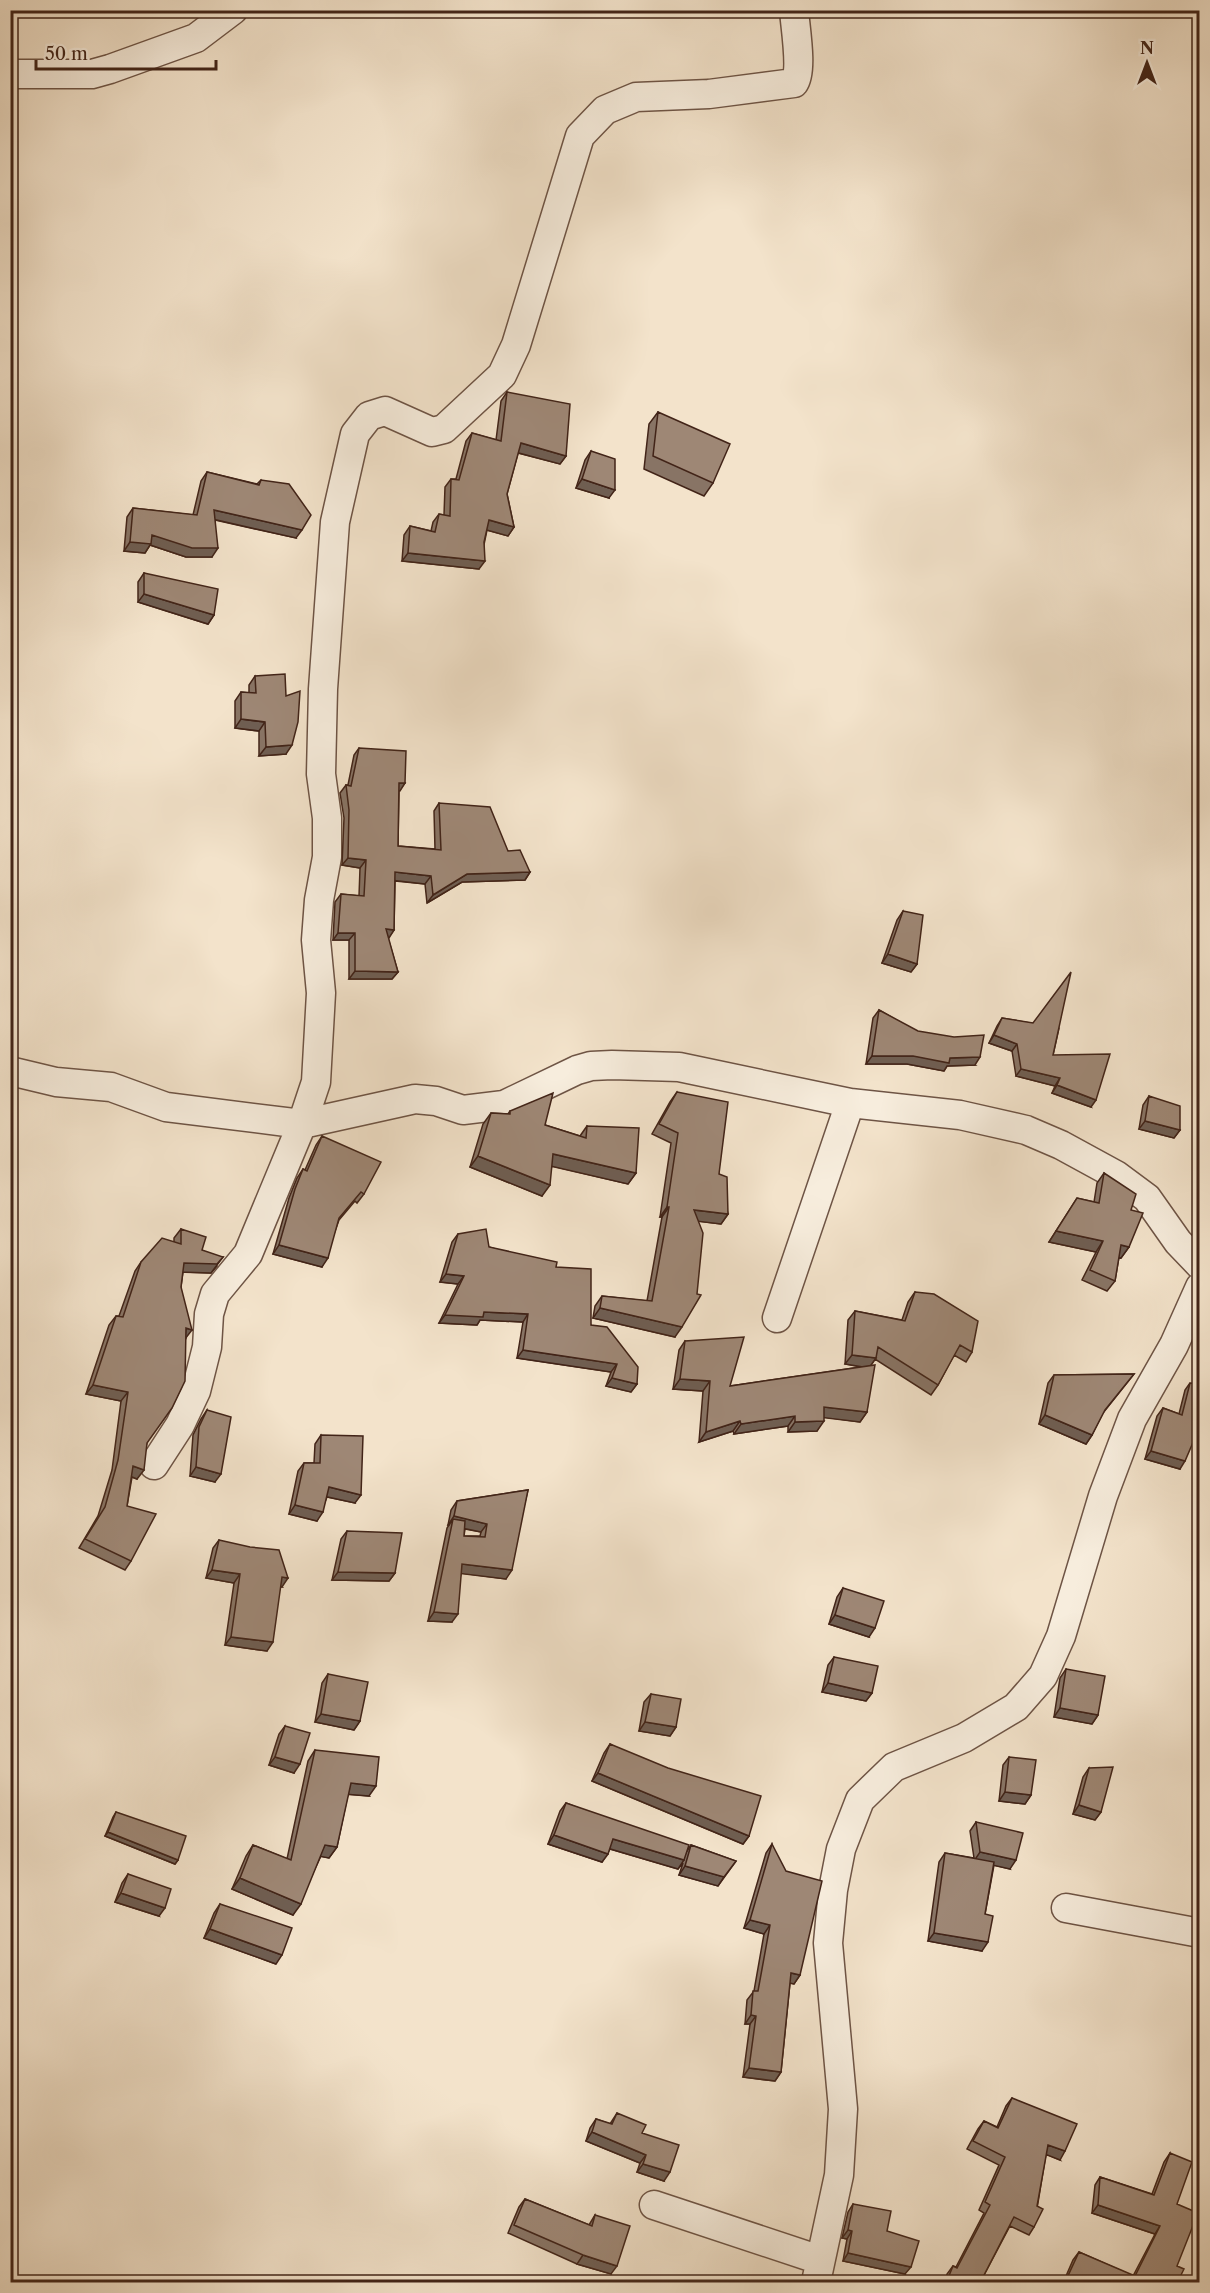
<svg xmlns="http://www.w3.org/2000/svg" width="1210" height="2293" font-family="'Libre Caslon Text',serif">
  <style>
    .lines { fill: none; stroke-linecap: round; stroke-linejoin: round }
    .minor-casing { stroke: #6e5445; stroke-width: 31 }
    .minor { stroke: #f7eddd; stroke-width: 28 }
    .wall { fill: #887465; stroke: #422418; stroke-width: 1.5; fill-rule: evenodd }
    .shaded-wall { fill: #6f5e52; stroke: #422418; stroke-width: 1.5 }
    .building { fill: #9e8775; stroke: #422418; stroke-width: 1.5 }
  </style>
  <rect width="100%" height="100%" fill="#f3e3cb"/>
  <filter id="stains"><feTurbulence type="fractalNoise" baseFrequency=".00333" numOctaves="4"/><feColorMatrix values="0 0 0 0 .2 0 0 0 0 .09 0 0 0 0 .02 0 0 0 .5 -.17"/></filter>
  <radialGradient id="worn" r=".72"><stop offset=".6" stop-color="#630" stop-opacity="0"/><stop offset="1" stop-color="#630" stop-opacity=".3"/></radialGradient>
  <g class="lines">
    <defs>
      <path id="minor" d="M10 74H92L110 69 196 38 233 10
        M10 1071 56 1082 111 1087 166 1107 302 1124 415 1099 436 1101 463 1110 504 1105 577 1070 591 1066 612 1065 679 1067 850 1103 960 1115 1026 1130 1061 1145 1116 1175 1147 1198 1178 1242 1200 1265
        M777 1318 850 1103
        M154 1465 180 1425 196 1391 207 1347 209 1314 215 1294 248 1254 302 1124 316 1082 321 993 316 940 319 900 327 857V818L321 774 323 689 335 522 355 434 369 416 385 411 432 432 444 429 502 375 516 345 580 136 605 110 636 97 709 94 794 83C803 71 795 26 794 10
        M1066 1908 1200 1933
        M654 2205 820 2260
        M816 2282 839 2175 843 2109 828 1943 833 1890 841 1849 860 1800 894 1767 964 1738 1016 1707 1043 1676 1061 1636 1103 1496 1132 1419 1174 1345 1200 1287"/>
    </defs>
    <use href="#minor" class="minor-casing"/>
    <use href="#minor" class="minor"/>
  </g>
  <path class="wall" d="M507 392 566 456 560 464 518 453 507 494 514 527 508 536 487 530 479 569 402 561 404 535 410 526 431 531 433 522 439 514 444 515 445 487 451 479H456L466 441 472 433 496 440 501 401Z
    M658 412 713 483 704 496 644 469 649 424Z
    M591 451 609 498 576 488 585 460Z
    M207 472 257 484 261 480 296 538 215 520 212 557H186L150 545 145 553 124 551 127 517 133 508 193 515 201 481Z
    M144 573 214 615 208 624 138 602V582Z
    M255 676 286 754 259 756V731L235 728V701L241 692 249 693V685Z
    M359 748 405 783 399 791 398 846 435 849 434 811 439 803 508 851 530 872 525 880 462 882 427 903 425 884 395 881 394 930 388 938 398 972 392 979H349V940H333L335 902 341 894 359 896 360 868 342 865 344 818 340 793 346 785H348L354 755Z
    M903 911 917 964 911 972 882 963 897 920Z
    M879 1010 975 1065 947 1066 944 1071 907 1064H866L873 1018Z
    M1002 1018 1059 1028 1053 1055 1091 1107 1052 1093 1055 1086 1016 1076 1012 1051 989 1043 997 1026Z
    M677 1092 719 1174 728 1214 721 1224 698 1221 675 1337 593 1318 595 1306 602 1296 647 1301 662 1217H660L671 1143 652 1134 670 1102Z
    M1149 1096 1180 1130 1174 1138 1139 1129 1143 1105Z
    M510 1111 545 1125 580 1136 587 1126 636 1173 628 1184 552 1166 542 1196 470 1167 483 1124 491 1113 508 1114Z
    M322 1136 364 1194 357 1203 355 1201 339 1220 322 1267 273 1254 289 1198 297 1178 303 1169 305 1170 316 1145Z
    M1104 1173 1131 1210 1129 1247 1121 1258 1119 1257 1115 1281 1107 1291 1082 1280 1096 1252 1049 1242 1077 1198 1094 1202 1097 1183Z
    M181 1229 217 1266 211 1273 183 1272 181 1287 186 1338 147 1443 137 1479 132 1477 127 1506 131 1561 125 1570 79 1548 98 1516 112 1470 121 1401 86 1394 109 1325 116 1316H119L135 1271 141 1262 174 1242V1238Z
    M458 1234 489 1247 556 1267 591 1325 637 1384 631 1392 606 1386 611 1372 517 1358 523 1322 480 1320 477 1325 439 1323 458 1284 440 1282 452 1242Z
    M915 1292 972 1352 966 1362 954 1355 938 1385 931 1395 875 1359 871 1365 867 1412 860 1422 824 1417 817 1431 788 1432V1426L734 1434 733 1431 699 1442 703 1391 673 1389 679 1350 685 1341 730 1386 861 1367 845 1364 848 1320 855 1311 902 1320 908 1302Z
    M1134 1374 1103 1413 1092 1435 1086 1444 1039 1424 1048 1383 1054 1375Z
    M1190 1383 1180 1469 1145 1459 1157 1416 1163 1408 1179 1414 1185 1390Z
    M207 1410 215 1482 190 1476 193 1435 201 1419Z
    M321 1435 355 1503 327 1497 317 1521 289 1514 298 1471 304 1463H314L315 1444Z
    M528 1490 506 1579 461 1573 452 1622 428 1621 447 1528 449 1525H448L451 1510 457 1501ZM465 1529 481 1532 480 1536H464Z
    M347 1531 395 1573 389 1581 332 1580 341 1539Z
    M219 1540 282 1587H280L267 1651 225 1645 234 1583 206 1578 213 1548Z
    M843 1588 869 1637 829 1624 837 1597Z
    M834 1657 872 1693 866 1701 822 1692 828 1665Z
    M1066 1669 1098 1715 1092 1724 1054 1717 1060 1678Z
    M328 1674 360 1721 354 1730 315 1722 322 1683Z
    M651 1694 676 1727 670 1736 639 1731 644 1702Z
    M285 1726 294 1773 269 1765 279 1734Z
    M610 1744 749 1836 743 1844 592 1781 604 1753Z
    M315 1750 369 1796 348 1794 337 1847 329 1858 321 1856 293 1915 232 1889 246 1856 253 1845 287 1859 308 1761Z
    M1009 1757 1031 1795 1025 1804 999 1801 1003 1765Z
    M1089 1768 1101 1812 1095 1820 1073 1814 1083 1777Z
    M566 1803 687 1851 691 1845 736 1861 718 1886 679 1875 683 1863 678 1869 610 1849 602 1862 548 1844 560 1811Z
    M116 1812 178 1860 175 1864 105 1836 113 1817Z
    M976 1822 1010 1869 994 1865 985 1914 982 1951 928 1941 939 1862 945 1853 974 1858 970 1831Z
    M772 1844 800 1975 794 1984 790 1983 781 2072 775 2081 743 2077 750 2024H745L747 2000 754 1991 764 1934 744 1928 766 1853Z
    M128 1874 159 1916 115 1902 122 1883Z
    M220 1904 276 1964 204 1938 214 1913Z
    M1012 2098 1060 2160 1046 2154 1034 2227 1029 2235 1010 2226 982 2279 989 2283H944L947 2274 953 2266 956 2267 984 2213 979 2210 999 2165 967 2149 978 2129 984 2121 997 2127 1006 2106Z
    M617 2113 642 2133 664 2181 637 2172 640 2163 586 2141 590 2128 596 2119 610 2124Z
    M1170 2153 1177 2204V2283H1063L1073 2260 1079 2252 1133 2276 1155 2234 1092 2213 1095 2185 1100 2177 1152 2194 1164 2162Z
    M525 2199 589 2225 595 2215 611 2274 577 2264 508 2233 519 2207Z
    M853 2204 905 2274 843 2261 847 2239 842 2238 848 2212Z"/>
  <path class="shaded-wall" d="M521 443 566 456 560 464 515 452Z
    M582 479 615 490 609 498 576 488Z
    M214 510 302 530 296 538 208 518Z
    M489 520 514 527 508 536 483 529Z
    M152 535 218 548 212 557H186L150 545 145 553 124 551 130 542Z
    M408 553 485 561 479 569 402 561Z
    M144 594 214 615 208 624 138 602Z
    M241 719 265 722 259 731 235 728Z
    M292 745 286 754 259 756 266 747Z
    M399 783H405L400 791 394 790Z
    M348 858 366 860 360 868 342 865Z
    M395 872 431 876 425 884 390 880Z
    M530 872 525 880 462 882 427 903 433 895 467 874Z
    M386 929 394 930 389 938 380 937Z
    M338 933H355L349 940H333Z
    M888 954 917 964 911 972 882 963Z
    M355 971 398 972 392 979H349Z
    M994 1035 1017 1044 1012 1051 989 1043Z
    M872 1056H913L950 1058 980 1057 975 1065 947 1066 944 1071 907 1064H866Z
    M1021 1069 1060 1078 1055 1086 1016 1076Z
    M1057 1085 1096 1100 1091 1107 1052 1093Z
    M1145 1121 1180 1130 1174 1138 1139 1129Z
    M553 1154 636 1173 628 1184 546 1165Z
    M478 1156 550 1185 542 1196 470 1167Z
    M667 1207H669L662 1217H660Z
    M694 1210 728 1214 721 1224 687 1220Z
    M1056 1231 1103 1241 1096 1252 1049 1242Z
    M279 1245 328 1258 322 1267 273 1254Z
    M1121 1245 1129 1247 1121 1258 1113 1256Z
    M223 1257 211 1273 178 1272 184 1263Z
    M446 1274 464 1276 458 1284 440 1282Z
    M600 1308 682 1327 675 1337 593 1318Z
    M484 1312 528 1314 523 1322 480 1320 477 1325 439 1323 445 1315Z
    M186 1328 192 1330 185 1339Z
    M523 1350 617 1364 611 1372 517 1358Z
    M852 1355 876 1358 869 1368 845 1364Z
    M612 1378 637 1384 631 1392 606 1386Z
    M680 1379 710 1381 703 1391 673 1389Z
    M93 1385 128 1392 121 1401 86 1394Z
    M824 1407 867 1412 860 1422 818 1417Z
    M1045 1415 1092 1435 1086 1444 1039 1424Z
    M795 1416 788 1426 734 1434 741 1424Z
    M740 1421 733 1431 699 1442 706 1432Z
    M824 1421 817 1431 788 1432 795 1422Z
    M1151 1451 1185 1461 1180 1469 1145 1459Z
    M133 1466 144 1470 137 1479 127 1475Z
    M196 1467 221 1474 215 1482 190 1476Z
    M329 1487 361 1495 355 1503 323 1496Z
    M295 1505 323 1512 317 1521 289 1514Z
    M454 1516 487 1524 481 1532 452 1526 453 1519 449 1525H448Z
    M462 1564 512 1570 506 1579 456 1573Z
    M212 1570 240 1574 234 1583 206 1578Z
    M338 1572 395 1573 389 1581 332 1580Z
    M282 1577 288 1578 282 1587 275 1586Z
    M434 1612 458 1614 452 1622 428 1621Z
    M835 1615 875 1628 869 1637 829 1624Z
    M231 1637 273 1642 267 1651 225 1645Z
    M828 1683 872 1693 866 1701 822 1692Z
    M1060 1708 1098 1715 1092 1724 1054 1717Z
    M321 1714 360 1721 354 1730 315 1722Z
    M645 1722 676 1727 670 1736 639 1731Z
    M275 1757 300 1764 294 1773 269 1765Z
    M598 1773 749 1836 743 1844 592 1781Z
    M351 1783 376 1786 369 1796 343 1794Z
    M1005 1792 1031 1795 1025 1804 999 1801Z
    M1079 1805 1101 1812 1095 1820 1073 1814Z
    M108 1832 178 1860 175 1864 105 1836Z
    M554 1835 608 1854 602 1862 548 1844Z
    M613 1839 684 1860 678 1869 607 1848Z
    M325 1845 337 1847 329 1858 318 1856Z
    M980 1852 1016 1860 1010 1869 974 1861Z
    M685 1866 724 1877 718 1886 679 1875Z
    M240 1878 301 1904 293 1915 232 1889Z
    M121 1893 165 1908 159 1916 115 1902Z
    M750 1920 770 1925 764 1934 744 1928Z
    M210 1929 282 1955 276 1964 204 1938Z
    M934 1933 988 1942 982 1951 928 1941Z
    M791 1973 800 1975 794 1984 785 1982Z
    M751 2015 756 2016 750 2024H745Z
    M749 2068 781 2072 775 2081 743 2077Z
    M592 2132 646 2155 640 2163 586 2141Z
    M1048 2145 1065 2151 1060 2160 1042 2153Z
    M643 2164 670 2172 664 2181 637 2172Z
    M1098 2205 1160 2226 1155 2234 1092 2213Z
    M848 2230 852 2231 847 2239 842 2238Z
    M848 2253 911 2267 905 2274 843 2261Z
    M583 2255 617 2266 611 2274 577 2264Z"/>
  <path class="building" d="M507 392 570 404 566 456 521 443 507 494 514 527 489 520 484 542 485 561 408 553 410 526 435 532 439 514 450 516 451 479 459 480 472 433 501 441Z
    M658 412 730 444 713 483 653 456Z
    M591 451 615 459V490L582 479Z
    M207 472 259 485 261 480 289 484 311 515 302 530 214 510 218 548H192L152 535 151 544 130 542 133 508 197 515Z
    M144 573 218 589 214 615 144 594Z
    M285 674 286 696 300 691 298 722 292 745 266 747 265 722 241 719V692L256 693 255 676Z
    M359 748 406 751 405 783H399L398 846 441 850 439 803 490 807 508 851 520 850 530 872 467 874 433 895 431 876 395 872 394 930 386 929 398 972 355 971V933H338L341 894 364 896 366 860 348 858 349 810 346 785 351 786Z
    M903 911 923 915 917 964 888 954Z
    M1071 972 1053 1055 1110 1054 1096 1100 1057 1085 1060 1078 1021 1069 1017 1044 994 1035 1002 1018 1033 1023Z
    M879 1010 918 1031 954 1037 984 1035 980 1057 950 1058 949 1063 913 1056H872Z
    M677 1092 728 1102 719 1174 727 1177 728 1214 694 1210 703 1233 697 1294 701 1295 682 1327 600 1308 602 1296 652 1301 669 1207H667L678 1133 659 1124Z
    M553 1093 545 1125 586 1138 587 1126 639 1128 636 1173 553 1154 550 1185 478 1156 491 1113 510 1114V1111Z
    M1149 1096 1180 1106V1130L1145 1121Z
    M322 1136 381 1162 364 1194 361 1192 339 1218 328 1258 279 1245 295 1189 303 1169 307 1171Z
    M1104 1173 1136 1194 1131 1210 1143 1213 1129 1247 1121 1245 1115 1281 1090 1270 1103 1241 1056 1231 1077 1198 1099 1203Z
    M181 1229 206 1237 202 1250 223 1257 217 1264 184 1263 181 1287 192 1330 186 1328 185 1381 172 1408 147 1443 144 1470 133 1466 127 1506 156 1514 131 1561 85 1539 105 1507 118 1460 128 1392 93 1385 116 1316 123 1317 141 1262 162 1238 181 1244Z
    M486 1229 489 1247 557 1262 556 1267 591 1269V1325L607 1327 638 1367 637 1384 612 1378 617 1364 523 1350 528 1314 484 1312 483 1317 445 1315 464 1276 446 1274 458 1234Z
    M915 1292 934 1294 978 1321 972 1352 960 1345 938 1385 878 1347 876 1358 852 1355 855 1311 905 1321Z
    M744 1337 730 1386 875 1365 867 1412 824 1407V1421L795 1422V1416L741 1424 740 1421 706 1432 710 1381 680 1379 685 1341Z
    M1134 1374 1105 1410 1092 1435 1045 1415 1054 1375Z
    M1190 1383 1200 1384V1426L1185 1461 1151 1451 1163 1408 1182 1415Z
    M207 1410 231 1417 221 1474 196 1467 199 1427Z
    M321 1435 363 1436 361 1495 329 1487 323 1512 295 1505 304 1463H320Z
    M528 1490 512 1570 462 1564 458 1614 434 1612 453 1519 465 1521 464 1536 485 1537 487 1524 454 1516 457 1501Z
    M347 1531 402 1533 395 1573 338 1572Z
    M219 1540 250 1547 279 1550 288 1578 282 1577 273 1642 231 1637 240 1574 212 1570Z
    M843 1588 884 1601 875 1628 835 1615Z
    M834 1657 878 1666 872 1693 828 1683Z
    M1066 1669 1105 1676 1098 1715 1060 1708Z
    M328 1674 368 1682 360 1721 321 1714Z
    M651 1694 681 1699 676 1727 645 1722Z
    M285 1726 310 1733 300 1764 275 1757Z
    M610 1744 668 1768 761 1796 749 1836 598 1773Z
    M315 1750 379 1757 376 1786 351 1783 337 1847 325 1845 301 1904 240 1878 253 1845 291 1860Z
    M1009 1757 1036 1760 1031 1795 1005 1792Z
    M1113 1767 1101 1812 1079 1805 1089 1768Z
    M566 1803 689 1845 684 1860 613 1839 608 1854 554 1835Z
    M116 1812 186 1836 178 1860 108 1832Z
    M976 1822 1023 1833 1016 1860 980 1852Z
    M772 1844 786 1871 822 1881 800 1975 791 1973 781 2072 749 2068 756 2016 751 2015 753 1991H758L770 1925 750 1920Z
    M691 1845 736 1861 724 1877 685 1866Z
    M945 1853 994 1862 985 1914 993 1916 988 1942 934 1933Z
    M128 1874 171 1889 165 1908 121 1893Z
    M220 1904 292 1928 282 1955 210 1929Z
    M1012 2098 1077 2124 1065 2151 1048 2145 1037 2206 1043 2209 1034 2227 1014 2217 982 2279 989 2283H946L953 2266 957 2268 990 2205 985 2202 1005 2157 973 2141 984 2121 998 2128Z
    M617 2113 646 2125 642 2133 679 2145 670 2172 643 2164 646 2155 592 2132 596 2119 612 2124Z
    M1170 2153 1192 2162 1177 2204 1198 2213 1177 2266 1184 2269 1177 2283H1078L1067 2278 1079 2252 1135 2276 1160 2226 1098 2205 1100 2177 1154 2195Z
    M525 2199 592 2226 595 2215 630 2226 617 2266 583 2255 514 2225Z
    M853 2204 891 2211 887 2231 919 2241 911 2267 848 2253 852 2231 848 2230Z"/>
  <rect width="1210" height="2293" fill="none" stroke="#f3e3cb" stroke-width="36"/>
  <rect x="12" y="12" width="1186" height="2269" fill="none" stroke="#422418" stroke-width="3"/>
  <rect x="18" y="18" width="1174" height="2257" fill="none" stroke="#422418" stroke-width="1.5"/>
  <g transform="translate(1147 63)" stroke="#f7eddd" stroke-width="4.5" paint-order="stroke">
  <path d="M0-4.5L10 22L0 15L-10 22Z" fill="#422418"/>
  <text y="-9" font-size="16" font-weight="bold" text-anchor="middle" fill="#422418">N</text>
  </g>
  <path d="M36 60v9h180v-9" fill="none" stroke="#422418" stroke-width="3"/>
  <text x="45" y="60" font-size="18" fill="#422418" stroke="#f7eddd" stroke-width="4.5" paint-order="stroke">50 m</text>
  <rect width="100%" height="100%" filter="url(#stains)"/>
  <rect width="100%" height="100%" fill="url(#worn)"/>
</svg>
